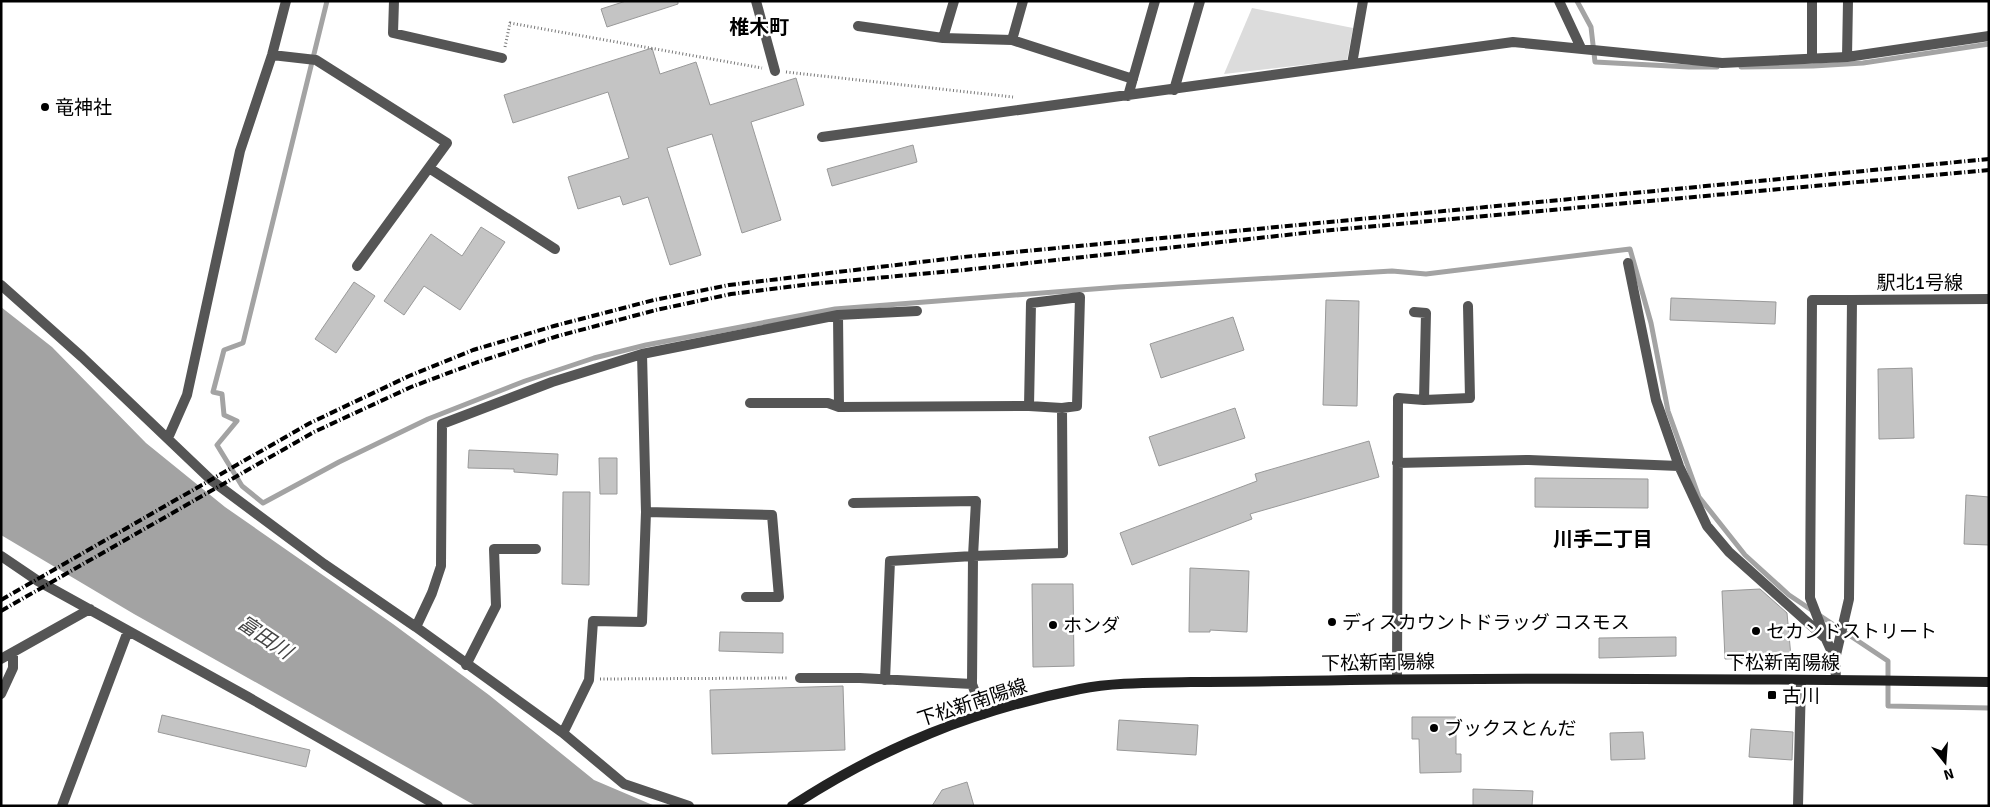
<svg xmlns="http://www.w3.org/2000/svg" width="1990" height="807" font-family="Signika,'Noto Sans JP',sans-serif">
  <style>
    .green { fill: #dcdcdc }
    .water { fill: #a3a3a3 }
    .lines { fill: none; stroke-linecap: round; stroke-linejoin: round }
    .stream { stroke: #a3a3a3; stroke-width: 5 }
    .building { fill: #c4c4c4; stroke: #999 }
    .path { stroke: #777; stroke-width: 3; stroke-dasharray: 1 2.5; stroke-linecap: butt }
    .minor { stroke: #555; stroke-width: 10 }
    .tertiary { stroke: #555; stroke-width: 10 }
    .secondary { stroke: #222; stroke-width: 10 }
    .rail { stroke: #000; stroke-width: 4; stroke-dasharray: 8 2.5 1 2.5; stroke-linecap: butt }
    .poi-dot { fill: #000; stroke: #fff; stroke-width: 2 }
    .labels { text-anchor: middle; stroke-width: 5; stroke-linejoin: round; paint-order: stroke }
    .poi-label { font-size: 19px; fill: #000; stroke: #fff; text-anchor: start }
    .street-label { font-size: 19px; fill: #000; stroke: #fff }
    .neighbourhood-label { font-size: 20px; font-weight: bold; fill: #000; stroke: #fff }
    .water-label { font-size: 20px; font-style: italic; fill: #444; stroke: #fff }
  </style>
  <rect width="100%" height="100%" fill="#fff"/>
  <path class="green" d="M1252 8 1353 28 1347 60 1224 74Z"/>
  <path class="water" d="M1 307 52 347 146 443 225 507 393 624 489 695 594 780 655 806H476L134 614 1 535Z"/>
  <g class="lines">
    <path class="stream" d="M327 1 243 343 224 350 213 392 222 394 224 415 237 421 217 445 242 486 263 503 339 462 428 419 525 381 594 358 646 345 835 309 1119 287 1392 271 1426 274 1630 249 1651 323 1668 411 1699 497 1745 555 1789 595 1888 661V706L1989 708
      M1577 1 1591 27 1595 62 1689 67H1717
      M1741 67 1813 66 1863 63 1989 44"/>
  </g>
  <path class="building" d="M626 1H678V4L607 27 601 9Z
    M652 48 660 74 696 62 710 105 796 78 804 105 751 122 781 220 742 233 712 134 667 148 701 255 670 265 648 197 623 205 620 196 578 209 568 177 629 158 608 92 513 123 504 95Z
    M913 145 917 162 832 186 827 169Z
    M481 227 505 242 460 310 424 286 404 315 384 301 431 234 462 256Z
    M354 282 375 296 336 353 315 339Z
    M1671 298 1776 302 1775 324 1670 320Z
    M1326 300 1359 301 1357 406 1323 405Z
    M1233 317 1244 350 1161 378 1150 344Z
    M1912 368 1914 438 1879 439 1878 369Z
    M1235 408 1245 438 1159 466 1149 437Z
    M1369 441 1379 477 1250 514 1252 519 1132 565 1120 533 1257 481 1255 474Z
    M469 450 558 454 557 475 514 472V469L468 468Z
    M599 458H617V494H600Z
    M1535 478 1648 479V508L1535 507Z
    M563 492H590L589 585 562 584Z
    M1966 495 1989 497V545L1964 544Z
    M1190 568 1249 571 1247 632 1210 630V632H1189Z
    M1032 584H1073L1074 666 1033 667Z
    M1760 589 1787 613 1791 657 1725 659 1722 591Z
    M720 632 783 633V653L719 651Z
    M1676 637V656L1599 658V638Z
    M843 686 845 750 712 754 710 690Z
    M162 715 310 750 306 767 158 732Z
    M1412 717H1456V754H1461V772L1420 773 1419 739H1412Z
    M1119 720 1198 725 1196 755 1117 750Z
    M1751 729 1793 732 1792 760 1749 757Z
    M1643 732 1645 759 1611 760 1610 733Z
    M967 782 974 806H932L942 790Z
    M1473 789 1533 791 1532 806H1473Z"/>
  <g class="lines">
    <path class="path" d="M505 47 510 23 762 68
      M786 72 1013 97
      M600 679 789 678"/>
    <path class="minor" d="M394 1 393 33 502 58
      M756 1 775 71
      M1023 1 1012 40 1133 79
      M1559 1 1581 48
      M858 26 943 38 1012 40
      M943 38 954 1
      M272 55 316 60 447 143 357 266
      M1847 57 1848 1
      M1812 58V1
      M1352 64 1363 1
      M1174 90 1200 1
      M1128 96 1155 1
      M822 137 1513 42 1722 63 1847 57 1989 36
      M429 168 555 249
      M1628 263 1656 400 1679 466 1707 526 1729 552 1824 637
      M1 285 82 357 211 480 324 564 416 627 563 733 624 784 689 806
      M1812 300H1852L1849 599 1835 659 1825 637 1810 598Z
      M1414 312 1426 313 1424 400
      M838 315 917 311
      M750 403H828L839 407
      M168 438 187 395 240 151 272 55 286 1
      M1397 463 1529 460 1679 466
      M853 503 976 501 973 556 890 561 885 680
      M646 512 772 515 779 597H746
      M1 556 38 581 248 697 438 806
      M416 627 432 593 441 566 442 424 552 382 642 354 838 315 839 407 1029 406 1062 408 1077 406 1080 297 1031 303 1029 406
      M1 659 90 609
      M466 665 496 606 494 549H536
      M800 678H860L972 684
      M1397 679 1398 398 1424 400 1470 398 1468 306
      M1 694 13 668V653
      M983 714 972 684 973 556 1063 553 1062 408
      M563 733 589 680 593 621 642 622 646 512 642 354
      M62 806 128 631
      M1798 806 1801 680"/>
    <path class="tertiary" d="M1852 300 1989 299
      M1835 659 1836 680"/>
    <path class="secondary" d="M792 806C882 747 975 710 1080 689 1116 682 1155 683 1191 682 1244 682 1297 681 1350 680 1563 677 1776 679 1989 682"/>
    <path class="rail" d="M1 600 310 423 409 376 473 350 554 326 654 300 729 285 963 257 1989 159
      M1 611 314 432 411 387 478 362 558 336 656 310 731 294 811 284 964 270 1332 230 1989 170"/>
  </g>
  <g class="poi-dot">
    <circle cx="45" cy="107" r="5"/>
    <circle cx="1332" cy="622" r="5"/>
    <circle cx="1053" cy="625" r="5"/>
    <circle cx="1756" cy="631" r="5"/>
    <rect x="1767" y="690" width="10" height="10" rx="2.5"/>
    <circle cx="1434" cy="728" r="5"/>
  </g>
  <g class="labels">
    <g class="poi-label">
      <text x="55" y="114">竜神社</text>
      <text x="1342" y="629">ディスカウントドラッグ コスモス</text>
      <text x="1063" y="632">ホンダ</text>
      <text x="1766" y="638">セカンドストリート</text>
      <text x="1782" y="702">古川</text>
      <text x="1444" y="735">ブックスとんだ</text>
    </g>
    <g class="street-label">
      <text x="1920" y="289">駅北1号線</text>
      <text transform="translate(1378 662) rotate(-1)" y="7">下松新南陽線</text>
      <text x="1783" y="669">下松新南陽線</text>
      <text transform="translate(972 702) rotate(-18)" y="7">下松新南陽線</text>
    </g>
    <g class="neighbourhood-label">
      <text x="759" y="34">椎木町</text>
      <text x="1603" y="546">川手二丁目</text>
    </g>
    <g class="water-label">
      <text transform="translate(265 637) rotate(34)" y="7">富田川</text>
    </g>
  </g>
  <rect width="1990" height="807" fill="none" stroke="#000000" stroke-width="5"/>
  <g transform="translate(1945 762) rotate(163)" stroke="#ffffff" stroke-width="4" paint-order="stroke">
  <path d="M0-4L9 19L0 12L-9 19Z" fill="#000000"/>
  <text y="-8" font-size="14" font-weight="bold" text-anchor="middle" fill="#000000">N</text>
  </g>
</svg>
